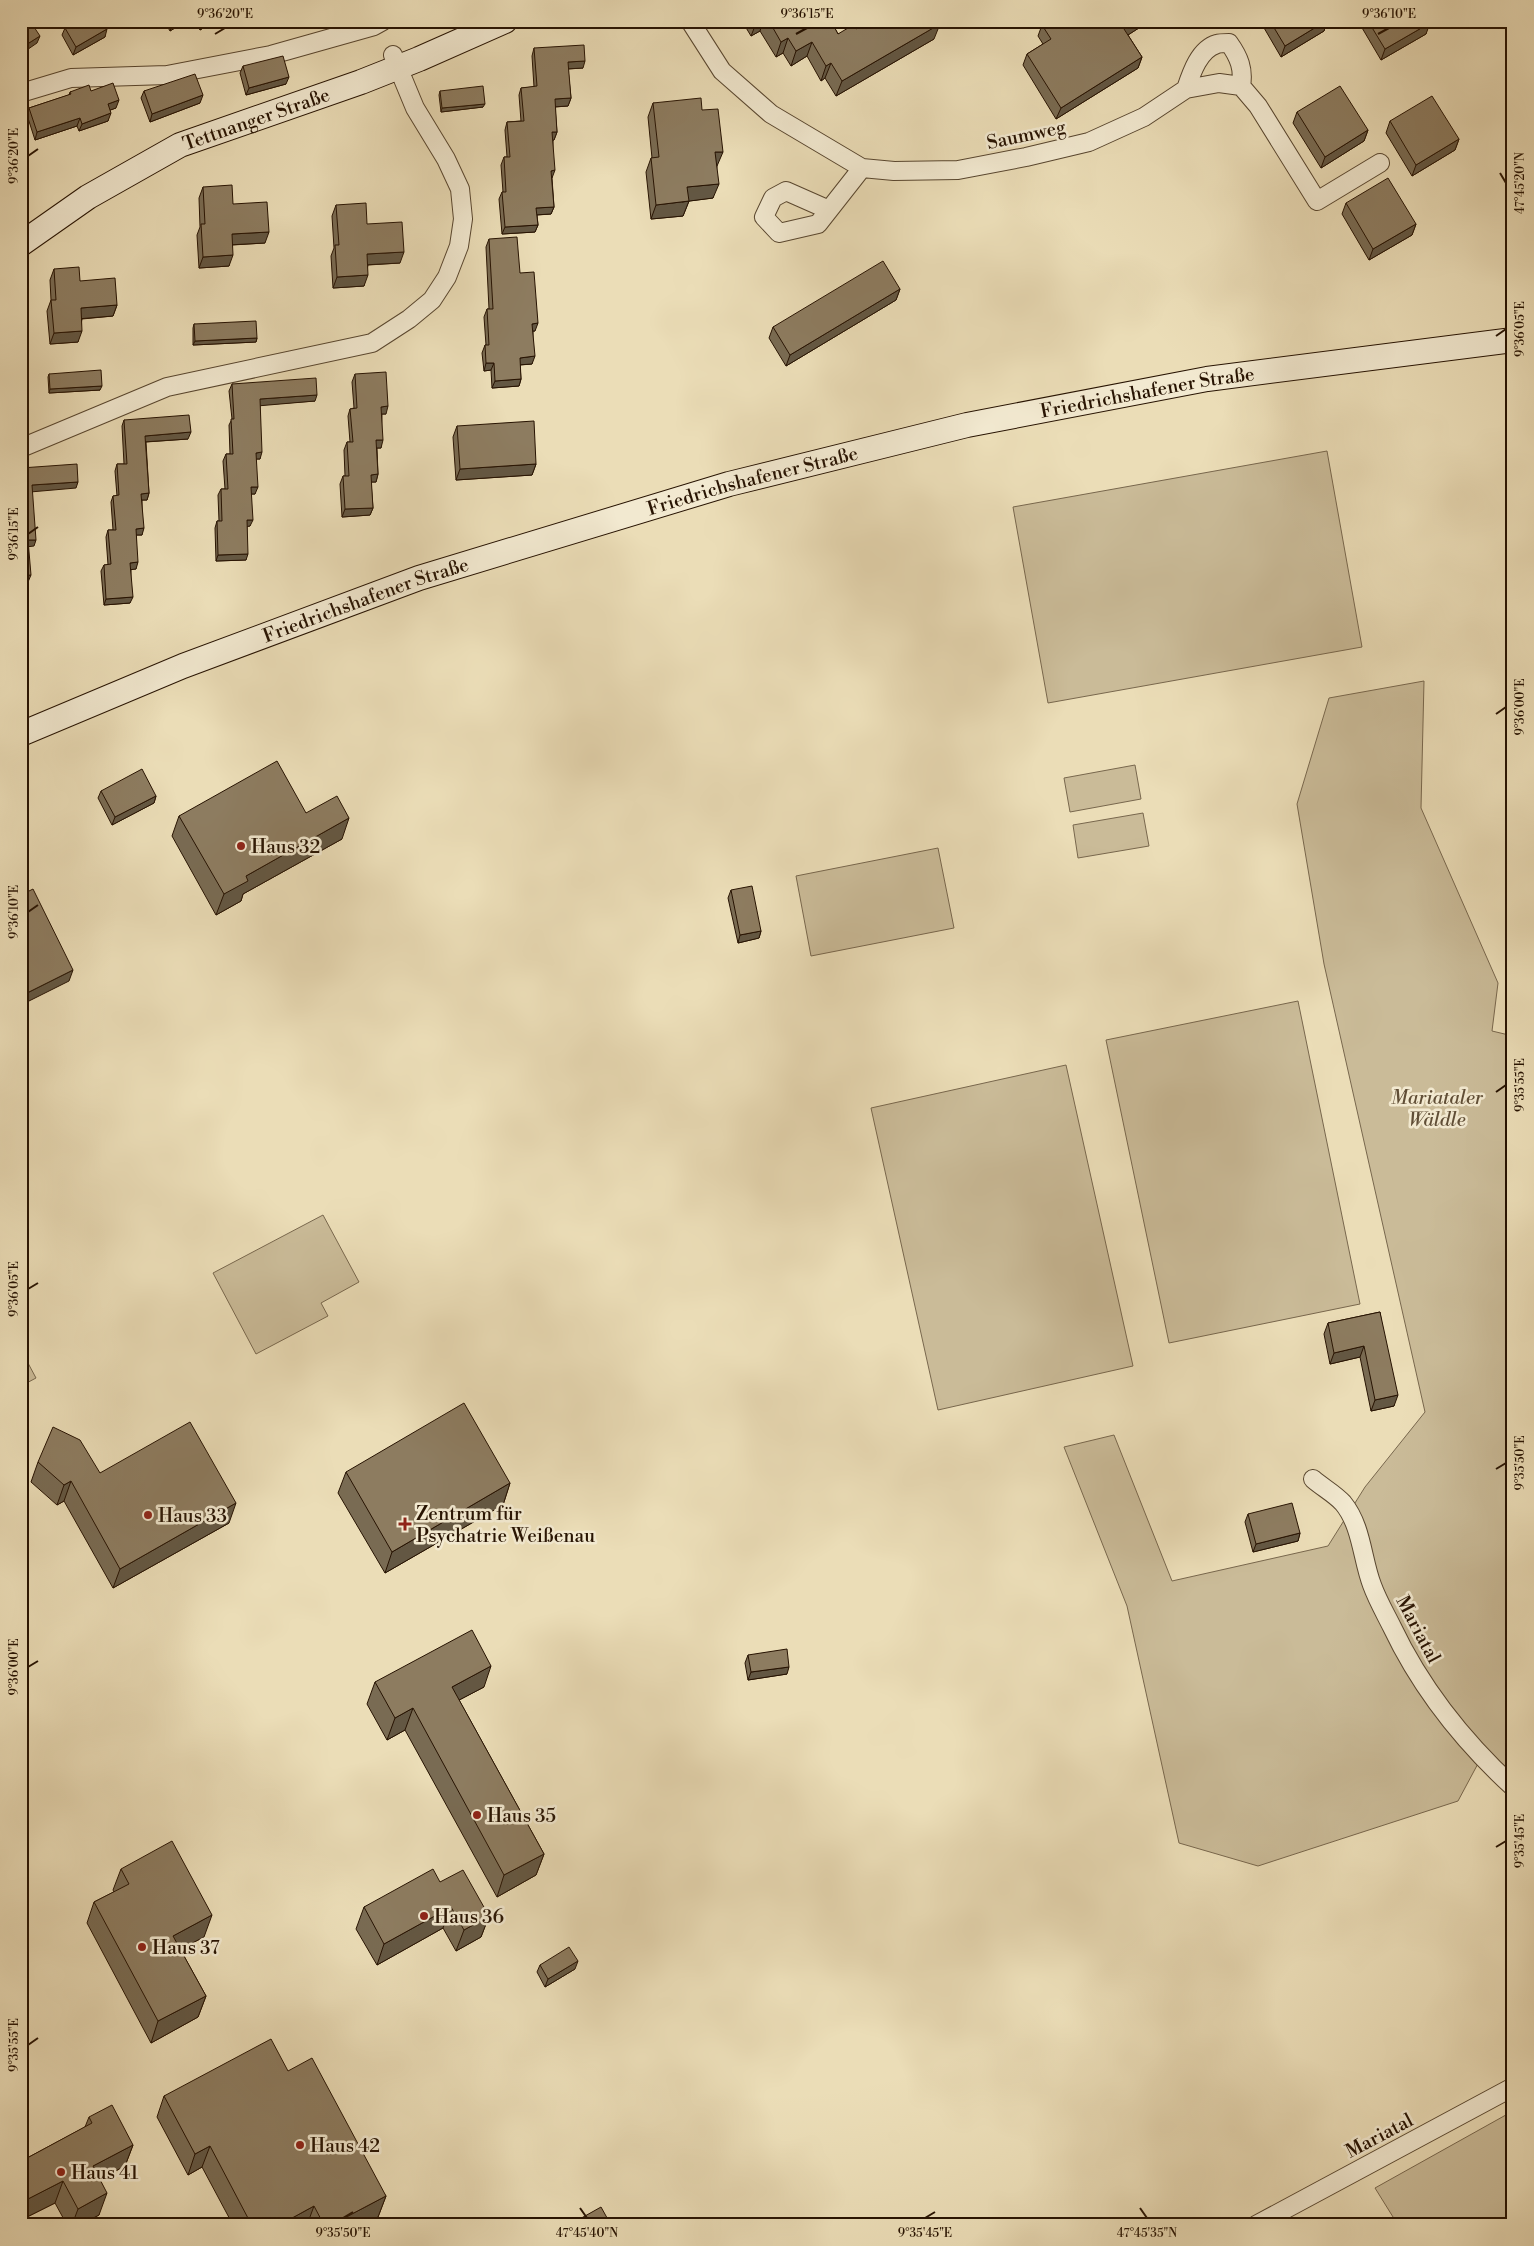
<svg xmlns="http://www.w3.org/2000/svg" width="1534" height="2246" font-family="'Libre Bodoni',serif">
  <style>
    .green { fill: #cabb98; stroke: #78674d }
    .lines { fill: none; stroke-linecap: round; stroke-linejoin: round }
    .street-casing { stroke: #58462f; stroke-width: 20 }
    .secondary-casing { stroke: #271302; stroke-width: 26 }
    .street { stroke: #f2e9d0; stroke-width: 18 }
    .secondary { stroke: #f2e9d0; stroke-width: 24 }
    .wall { fill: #796b53; stroke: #271302 }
    .shaded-wall { fill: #635743; stroke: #271302 }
    .building { fill: #8d7c60; stroke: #271302 }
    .ticks { fill: none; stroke: #271302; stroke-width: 2 }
    .poi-dot { fill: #8f2418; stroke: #f2e9d0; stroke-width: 2 }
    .labels { text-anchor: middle; stroke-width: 5; stroke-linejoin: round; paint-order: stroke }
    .street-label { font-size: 19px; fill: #271302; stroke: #f2e9d0 }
    .poi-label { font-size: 19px; fill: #271302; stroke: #f2e9d0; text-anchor: start }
    .park-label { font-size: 19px; font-style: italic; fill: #604e36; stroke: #f2e9d0 }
    .neatline { fill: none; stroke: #271302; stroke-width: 2 }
    .ticks-label { font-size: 12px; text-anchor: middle; fill: #271302 }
  </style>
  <rect width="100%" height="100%" fill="#ebddb7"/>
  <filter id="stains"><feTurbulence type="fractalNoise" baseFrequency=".004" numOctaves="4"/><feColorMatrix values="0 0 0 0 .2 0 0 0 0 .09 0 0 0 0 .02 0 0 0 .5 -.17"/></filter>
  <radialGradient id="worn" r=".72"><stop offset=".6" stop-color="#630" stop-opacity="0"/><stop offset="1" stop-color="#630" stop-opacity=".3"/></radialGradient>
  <path class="green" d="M1327 451 1362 647 1048 703 1013 507Z
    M1424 681 1421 808 1498 983 1492 1031 1513 1036V1787L1481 1758 1458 1801 1258 1866 1179 1843 1127 1606 1064 1447 1114 1435 1172 1581 1328 1546 1365 1487 1425 1412 1324 964 1297 804 1329 698Z
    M1135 765 1141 799 1070 812 1064 778Z
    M1143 813 1149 846 1078 858 1073 825Z
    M938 848 954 928 811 956 796 876Z
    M1298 1001 1360 1304 1169 1343 1106 1040Z
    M1066 1065 1133 1366 938 1410 871 1108Z
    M323 1215 359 1282 321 1303 328 1316 256 1354 213 1273Z
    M21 1350 36 1378 21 1386Z
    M1513 2111V2225H1398L1375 2188Z"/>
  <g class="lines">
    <defs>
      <path id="street" d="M690 21 722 71 771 114 862 168 894 171 958 170 1026 157 1089 142 1144 117 1186 89 1219 83 1241 86 1258 106 1317 201 1380 163
        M1186 89C1191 74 1199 49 1217 44 1220 43 1225 43 1229 43 1239 57 1244 69 1241 86
        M21 93 71 78 167 75 271 55 374 26 383 21
        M829 210 786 191 773 198 764 217 779 233 818 224 862 168
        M21 448 167 387 372 343 409 319 432 300 447 277 459 246 463 219 460 189 446 159 415 108 393 55
        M1313 1479C1322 1487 1335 1494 1343 1503 1362 1526 1362 1559 1372 1585 1377 1599 1385 1613 1392 1627 1421 1688 1463 1741 1513 1787
        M1256 2225 1513 2087"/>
      <g id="secondary">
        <path id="s1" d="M21 244 88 197 180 145 361 82 419 59 505 21"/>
        <path id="s2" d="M21 734 183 666 419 578 729 484 967 425 1207 379 1513 340"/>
      </g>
    </defs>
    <use href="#street" class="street-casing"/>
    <use href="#secondary" class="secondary-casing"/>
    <use href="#street" class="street"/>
    <use href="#secondary" class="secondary"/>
  </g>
  <path class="wall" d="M70 21H103L105 37 73 55 62 35 65 28 71 24Z
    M164 21H186L170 31Z
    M194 21H215L200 30Z
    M742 21H831L838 34 856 29 934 39 836 96 825 78 821 81 807 56 791 66 783 53 776 57 760 31 751 36Z
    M1260 21H1327L1324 31 1281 57Z
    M1358 21H1429L1426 34 1381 60Z
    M1042 25 1142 26 1128 35 1142 57 1138 68 1056 119 1023 65 1027 54 1043 44 1038 36Z
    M534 48 583 68 568 69 571 98 568 106 555 107 557 132 554 140H553L552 178 554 207 551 214 537 215 538 225 535 232 502 234 499 199 502 192H503L501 165 504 157H507L505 130 507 122 521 121 519 95 521 88 534 87 532 56Z
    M243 66 286 84 246 95 240 73Z
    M91 91 116 108 110 110 108 121 79 131 77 126 35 140 27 115 29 108 69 95 70 92Z
    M144 91 200 103 150 122 141 98Z
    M440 91 483 107 441 112 439 95Z
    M653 103 702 110 717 166 713 198 689 201 683 216 651 219 646 172 651 158H652L648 117Z
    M1297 112 1368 130 1364 141 1321 168 1293 123Z
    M1390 121 1459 139 1455 150 1412 176 1386 133Z
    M203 187 233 204 265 243 232 245 229 266 199 268 197 235 200 227 199 198Z
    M1346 203 1416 224 1412 235 1369 260 1342 214Z
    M336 205 367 224 400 263 368 265 364 286 333 288 331 256 334 248 332 216Z
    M489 239 520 273 535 331H533L532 364 520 365 521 379 519 386 492 388 491 370 484 371 482 353 485 345H486L484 317 487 309H489L486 247Z
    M54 269 80 281 117 305 113 316 82 319 78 342 50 344 47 311 51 300 50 280Z
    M900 289 896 300 786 366 769 338 773 327Z
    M194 324 257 338 256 342 193 345V328Z
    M49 374 100 390 49 393 48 377Z
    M355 374 386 414H382L381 448H377L378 474 376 482H371L373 508 370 515 342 517 340 484 343 476H345L344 450 347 442H350L348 416 350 409 354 408 352 382Z
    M232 384 315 401 260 405V459H256L255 494H251L250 526H247L246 560 216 561 215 528 217 521H219L218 495 221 489H225L223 461 226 454H230L229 425 232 419 229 391Z
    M124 420 188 439 146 442 149 493 147 500H142V535H136V569H131L130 603 104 605 101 571 104 565H108L106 537 108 530H113L111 502 113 496H117L115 471 117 464H124L122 426Z
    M457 426 536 464 532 475 456 480 453 437Z
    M101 791 156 796 154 803 112 825 98 798Z
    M306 813 342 839 243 894 241 901 216 915 172 836 179 816Z
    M731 890 761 931 759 938 738 943 728 898Z
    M1380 1312 1394 1406 1371 1411 1360 1357 1330 1364 1324 1334 1328 1323Z
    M38 1462 100 1473 229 1523 113 1588 64 1501 57 1505 31 1482Z
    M346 1472 510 1483 503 1505 385 1573 338 1493Z
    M1248 1514 1300 1533 1298 1541 1253 1552 1245 1522Z
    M748 1655 787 1674 748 1680 745 1663Z
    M375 1682 484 1687 459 1700 544 1854 536 1875 497 1897 405 1730 387 1740 367 1704Z
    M121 1869 204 1937 180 1949 206 1996 198 2017 151 2043 87 1923 94 1902 114 1892 113 1890Z
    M440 1882 489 1916 481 1937 456 1951 443 1928 377 1965 356 1929 364 1907Z
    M540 1965 575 1969 545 1987 537 1972Z
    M288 2071 386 2196 378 2217 363 2225H233L202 2167 188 2175 157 2117 164 2096Z
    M89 2117 133 2145 125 2166 100 2179 99 2215 80 2225H67L55 2203 21 2220V2149L29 2157 85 2127Z"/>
  <path class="shaded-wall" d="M175 21H186L170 31 173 22Z
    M204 21H215L200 30 203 22Z
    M757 21H763L760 31 751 36Z
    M1136 21H1144L1142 26 1120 40 1124 29Z
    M1326 21H1327L1324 31 1281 57 1285 46Z
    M1430 23 1426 34 1381 60 1385 49Z
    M940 24 934 39 836 96 842 81Z
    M107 29 105 37 73 55 76 47Z
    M40 36 37 43 21 54V48Z
    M788 38 783 53 776 57 781 42Z
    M812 42 807 56 791 66 796 51Z
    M1142 57 1138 68 1056 119 1061 108Z
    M585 61 583 68 565 69 568 62Z
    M831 63 825 78 821 81 826 66Z
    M289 77 286 84 246 95 249 88Z
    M203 95 200 103 150 122 152 114Z
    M571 98 568 106 552 107 555 99Z
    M119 100 116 108 105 112 108 104Z
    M485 104 483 107 441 112 442 108Z
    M111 113 108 121 79 131 82 124Z
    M80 118 77 126 35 140 37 132Z
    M1368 130 1364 141 1321 168 1325 157Z
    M552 132H557L554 140H549Z
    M1459 139 1455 150 1412 176 1416 165Z
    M715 152H723L717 166 710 167Z
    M555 170 552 178H548L551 171Z
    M719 184 713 198 682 202 687 187Z
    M689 201 683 216 651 219 656 205Z
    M554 207 551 214 534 215 536 208Z
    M1416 224 1412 235 1369 260 1373 249Z
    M538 225 535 232 502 234 505 227Z
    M269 232 265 243 228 245 232 234Z
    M404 252 400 263 363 265 367 254Z
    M233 255 229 266 199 268 203 257Z
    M368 275 364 286 333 288 337 277Z
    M900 289 896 300 786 366 790 355Z
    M117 305 113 316 77 319 81 308Z
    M538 323 535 331H529L532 324Z
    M82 331 78 342 50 344 54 333Z
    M257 338 256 342 193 345 195 341Z
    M535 356 532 364 517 365 520 358Z
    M486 363H494L491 370 484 371Z
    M521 379 519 386 492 388 495 381Z
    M102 386 100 390 49 393 50 389Z
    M317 395 315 401 257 406 260 399Z
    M388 406 386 414H379L381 407Z
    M191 432 188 439 143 442 145 436Z
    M376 440H383L381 448H374Z
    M262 452 260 459H254L256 453Z
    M536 464 532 475 456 480 460 469Z
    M378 474 376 482H368L371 475Z
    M78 482 76 488 30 492 32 485Z
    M251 487H258L255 494H249Z
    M149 493 147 500H139L141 494Z
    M373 508 370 515 342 517 345 509Z
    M247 520H253L250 526 244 527Z
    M144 528 142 535H133L136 529Z
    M28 540H36L34 546 26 547Z
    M248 554 246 560 216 561 218 555Z
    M138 562 136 569 128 570 130 563Z
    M31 575 28 582H21V576Z
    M133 597 130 603 104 605 106 599Z
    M156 796 154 803 112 825 115 817Z
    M349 818 342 839 243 894 241 901 216 915 224 894 246 876Z
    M761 931 759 938 738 943 740 935Z
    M73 970 69 981 21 1005V996Z
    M1364 1346 1360 1357 1330 1364 1334 1353Z
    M1398 1395 1394 1406 1371 1411 1375 1400Z
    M71 1481 64 1501 57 1505 64 1485Z
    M510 1483 503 1505 385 1573 392 1552Z
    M236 1503 229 1523 113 1588 120 1569Z
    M1300 1533 1298 1541 1253 1552 1256 1544Z
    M491 1666 484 1687 444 1708 452 1687Z
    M789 1667 787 1674 748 1680 751 1672Z
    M413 1708 405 1730 387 1740 395 1718Z
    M544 1854 536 1875 497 1897 504 1875Z
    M451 1907 443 1928 377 1965 384 1944Z
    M212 1915 204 1937 165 1957 173 1936Z
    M489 1916 481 1937 456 1951 464 1930Z
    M578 1961 575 1969 545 1987 548 1979Z
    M206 1996 198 2017 151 2043 158 2021Z
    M133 2145 125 2166 85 2187 93 2166Z
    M210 2146 202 2167 188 2175 195 2154Z
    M63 2181 55 2203 21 2220V2214L26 2200Z
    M107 2193 99 2215 80 2225H72L78 2209Z
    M386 2196 378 2217 363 2225H331Z
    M314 2206 307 2225H282L283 2223Z"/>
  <path class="building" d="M21 21H30L40 36 21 48Z
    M76 21H103L107 29 76 47 65 28Z
    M769 21H831L838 34 853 25 856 29 868 21H938L940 24 842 81 831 63 826 66 812 42 796 51 788 38 781 42Z
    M1048 21H1136L1124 29 1142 57 1061 108 1027 54 1051 39 1042 25Z
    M1270 21H1326L1285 46Z
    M1368 21H1429L1430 23 1385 49Z
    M584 45 585 61 568 62 571 98 555 99 557 132H552L555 170 551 171 554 207 536 208 538 225 505 227 502 192H506L504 157H510L507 122 524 121 521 88 537 86 534 48Z
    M283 56 289 77 249 88 243 66Z
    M195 74 203 95 152 114 144 91Z
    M113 83 119 100 108 104 111 113 82 124 80 118 37 132 29 108 71 94 70 92 89 85 91 91Z
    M483 86 485 104 442 108 440 91Z
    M1340 86 1368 130 1325 157 1297 112Z
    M1432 96 1459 139 1416 165 1390 121Z
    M701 98 702 110 718 109 723 152H715L719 184 687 187 689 201 656 205 651 158 659 157 653 103Z
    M1388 178 1416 224 1373 249 1346 203Z
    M232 185 233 204 267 202 269 232 232 234 233 255 203 257 201 224H205L203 187Z
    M366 203 367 224 402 222 404 252 367 254 368 275 337 277 335 245H339L336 205Z
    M517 237 520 273 534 272 538 323 532 324 535 356 520 358 521 379 495 381 494 363H486L485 345H489L487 309H493L489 239Z
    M883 261 900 289 790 355 773 327Z
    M79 267 80 281 115 278 117 305 81 308 82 331 54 333 51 300H56L54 269Z
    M256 321 257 338 195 341 194 324Z
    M101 370 102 386 50 389 49 374Z
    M386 372 388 406 381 407 383 440H376L378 474 371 475 373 508 345 509 343 476H349L347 442H353L350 409 357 408 355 374Z
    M316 378 317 395 260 399 262 452 256 453 258 487H251L253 520H247L248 554 218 555 217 521H222L221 489H228L226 454H233L231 419H234L232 384Z
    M189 415 191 432 145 436 149 493 141 494 144 528 136 529 138 562 130 563 133 597 106 599 104 565 111 564 108 530H116L113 496 119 495 117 464H127L124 420Z
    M534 421 536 464 460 469 457 426Z
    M77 464 78 482 32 485 36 540H28L31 575 21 576V468Z
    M21 588 23 608H21Z
    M277 761 306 813 337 796 349 818 246 876 248 881 224 894 179 816Z
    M142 769 156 796 115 817 101 791Z
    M752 886 761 931 740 935 731 890Z
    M33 889 73 970 21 996V895Z
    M1380 1312 1398 1395 1375 1400 1364 1346 1334 1353 1328 1323Z
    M464 1403 510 1483 392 1552 346 1472Z
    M190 1422 236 1503 120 1569 71 1481 64 1485 38 1462 53 1427 80 1440 100 1473Z
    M1292 1503 1300 1533 1256 1544 1248 1514Z
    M472 1630 491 1666 452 1687 544 1854 504 1875 413 1708 395 1718 375 1682Z
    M787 1649 789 1667 751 1672 748 1655Z
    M172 1841 212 1915 173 1936 206 1996 158 2021 94 1902 129 1884 121 1869Z
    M433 1869 440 1882 463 1870 489 1916 464 1930 451 1907 384 1944 364 1907Z
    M569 1947 578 1961 548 1979 540 1965Z
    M271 2039 288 2071 312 2058 386 2196 331 2225H324L314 2206 283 2223V2225H240L249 2220 210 2146 195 2154 164 2096Z
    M112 2105 133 2145 93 2166 107 2193 78 2209 63 2181 26 2200 21 2191V2149L24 2148 29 2157 92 2123 89 2117Z
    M601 2207 611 2225H569Z"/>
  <path class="ticks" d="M215 34 225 28M796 34 807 28M1378 34 1389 28M28 156 38 149M1500 173 1506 183M1496 336 1506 329M28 534 38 527M1496 714 1506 707M28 912 38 905M1496 1092 1506 1085M28 1289 38 1283M1496 1469 1506 1463M28 1667 38 1661M1496 1847 1506 1841M28 2045 38 2038M580 2208 587 2218M1140 2208 1147 2218M343 2218 353 2212M925 2218 935 2212"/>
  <g class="poi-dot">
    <circle cx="241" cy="846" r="5"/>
    <circle cx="148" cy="1515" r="5"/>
    <path d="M402.5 1516.5h5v5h5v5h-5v5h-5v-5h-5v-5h5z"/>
    <circle cx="477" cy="1815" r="5"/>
    <circle cx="424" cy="1916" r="5"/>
    <circle cx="142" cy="1947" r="5"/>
    <circle cx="300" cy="2145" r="5"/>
    <circle cx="61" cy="2172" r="5"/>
  </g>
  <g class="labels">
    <g class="street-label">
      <text dy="7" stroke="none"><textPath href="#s1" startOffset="268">Tettnanger Straße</textPath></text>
      <text transform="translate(1026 134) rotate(-12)" y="7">Saumweg</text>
      <text dy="7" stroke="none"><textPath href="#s2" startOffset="1180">Friedrichshafener Straße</textPath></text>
      <text dy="7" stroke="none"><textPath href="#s2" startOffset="775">Friedrichshafener Straße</textPath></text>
      <text dy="7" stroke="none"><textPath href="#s2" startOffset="370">Friedrichshafener Straße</textPath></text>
      <text transform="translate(1419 1629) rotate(62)" y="7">Mariatal</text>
      <text transform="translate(1379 2135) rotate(-28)" y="7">Mariatal</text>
    </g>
    <g class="poi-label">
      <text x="251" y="853">Haus 32</text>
      <text x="416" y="1520">Zentrum für<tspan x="416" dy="22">Psychatrie Weißenau</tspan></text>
      <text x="158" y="1522">Haus 33</text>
      <text x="487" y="1822">Haus 35</text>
      <text x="434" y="1923">Haus 36</text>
      <text x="152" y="1954">Haus 37</text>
      <text x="310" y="2152">Haus 42</text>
      <text x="71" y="2179">Haus 41</text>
    </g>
    <g class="park-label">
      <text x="1437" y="1104">Mariataler<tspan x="1437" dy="22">Wäldle</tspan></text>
    </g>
  </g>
  <rect width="1534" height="2246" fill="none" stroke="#ebddb7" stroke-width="55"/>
  <rect x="28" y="28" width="1478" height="2190" class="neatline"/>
  <g class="ticks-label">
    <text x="225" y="18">9°36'20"E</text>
    <text x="807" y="18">9°36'15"E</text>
    <text x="1389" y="18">9°36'10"E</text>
    <text transform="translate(14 156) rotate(-90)" y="4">9°36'20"E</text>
    <text transform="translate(1520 183) rotate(-90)" y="4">47°45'20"N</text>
    <text transform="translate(1520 329) rotate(-90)" y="4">9°36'05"E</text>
    <text transform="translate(14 534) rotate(-90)" y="4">9°36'15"E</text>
    <text transform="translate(1520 707) rotate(-90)" y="4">9°36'00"E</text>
    <text transform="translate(14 912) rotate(-90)" y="4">9°36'10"E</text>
    <text transform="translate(1520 1085) rotate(-90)" y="4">9°35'55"E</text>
    <text transform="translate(14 1289) rotate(-90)" y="4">9°36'05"E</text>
    <text transform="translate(1520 1463) rotate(-90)" y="4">9°35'50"E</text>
    <text transform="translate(14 1667) rotate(-90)" y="4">9°36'00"E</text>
    <text transform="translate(1520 1841) rotate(-90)" y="4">9°35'45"E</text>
    <text transform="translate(14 2045) rotate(-90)" y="4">9°35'55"E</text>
    <text x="343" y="2237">9°35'50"E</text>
    <text x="587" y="2237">47°45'40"N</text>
    <text x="925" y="2237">9°35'45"E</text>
    <text x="1147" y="2237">47°45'35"N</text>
  </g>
  <rect width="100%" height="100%" filter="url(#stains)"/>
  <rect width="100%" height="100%" fill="url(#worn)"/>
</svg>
